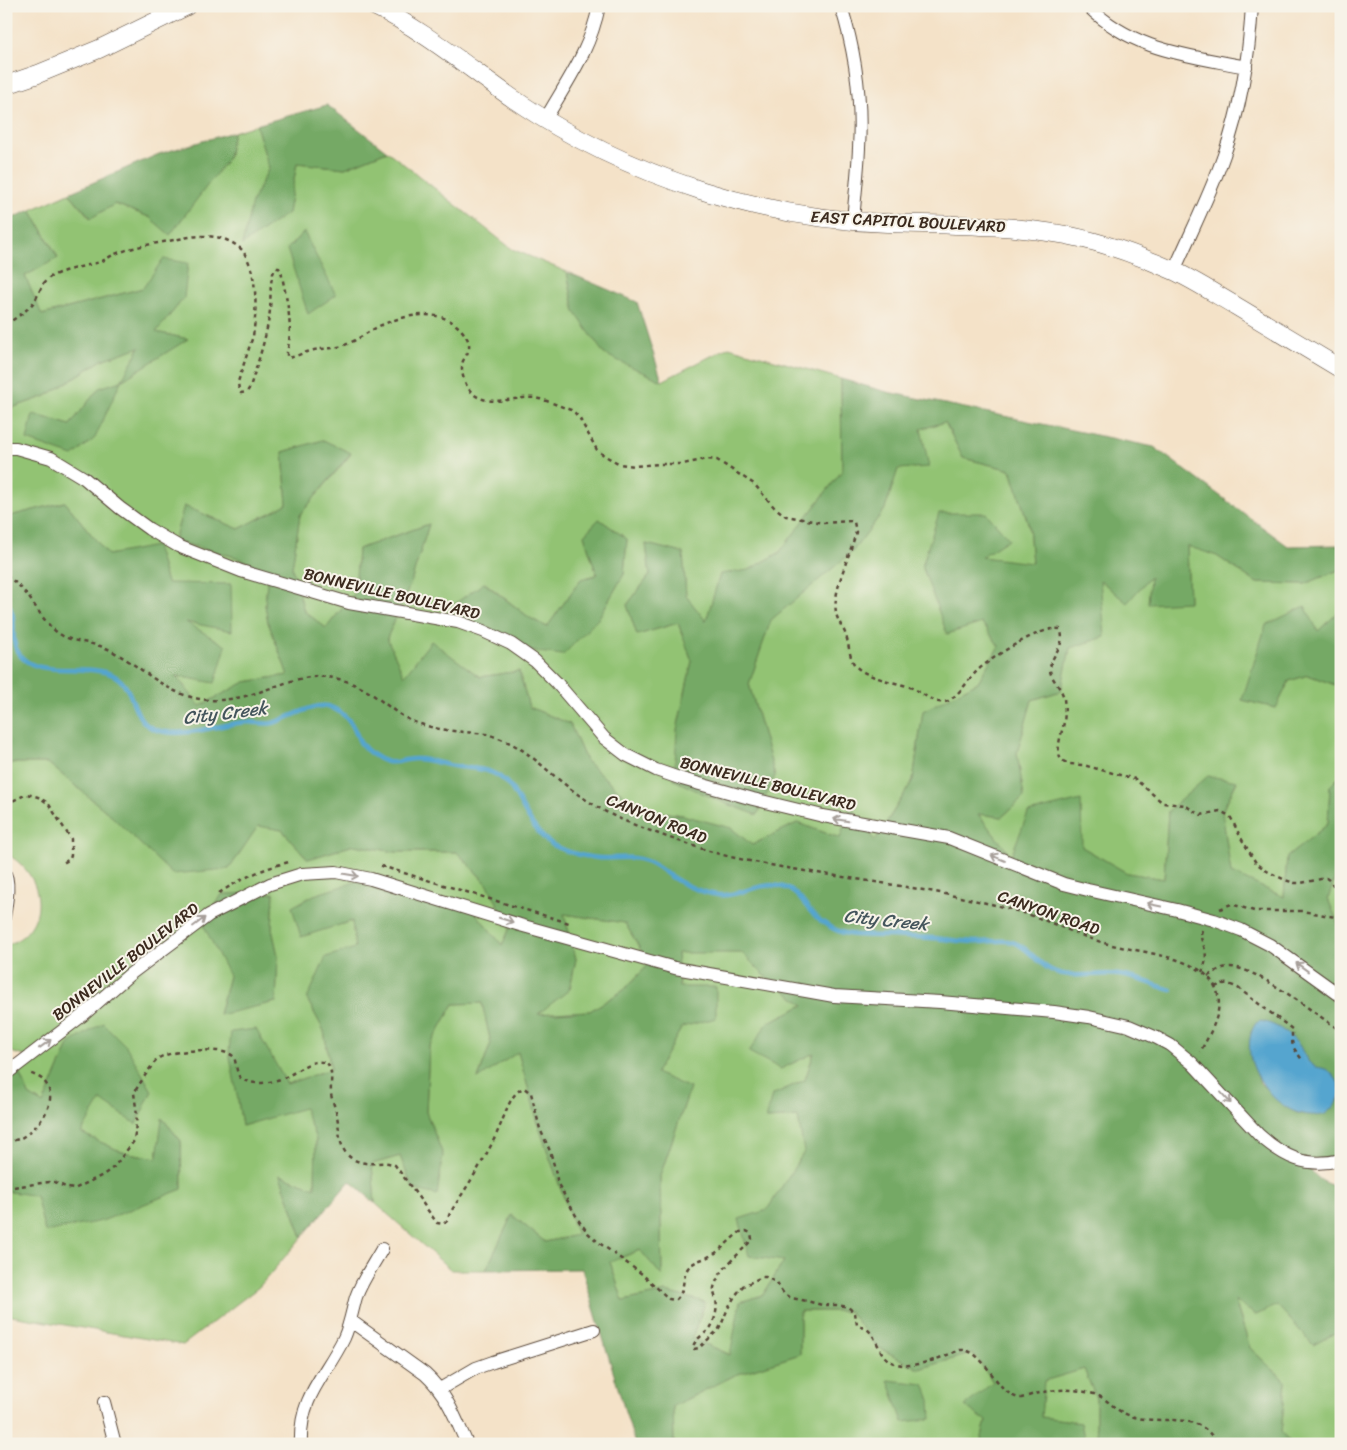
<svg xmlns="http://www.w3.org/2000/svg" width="1347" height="1450" font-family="Sriracha,sans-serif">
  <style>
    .green { fill: #92c373; stroke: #667648; fill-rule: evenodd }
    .forest { fill: #75a965; stroke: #586a42; fill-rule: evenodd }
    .water { fill: #54a5cf; stroke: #486876 }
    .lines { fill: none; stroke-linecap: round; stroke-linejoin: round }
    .stream { stroke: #54a5cf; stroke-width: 4.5 }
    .lane-casing { stroke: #574638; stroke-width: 8 }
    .street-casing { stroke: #574638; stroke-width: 14 }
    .secondary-casing { stroke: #574638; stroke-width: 19 }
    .path { stroke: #574638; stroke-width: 2.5; stroke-dasharray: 4 4; stroke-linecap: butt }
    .lane { stroke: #fff; stroke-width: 6 }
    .street { stroke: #fff; stroke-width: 12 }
    .secondary { stroke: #fff; stroke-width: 18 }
    .oneway { stroke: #a79f9a }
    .labels { text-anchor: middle; stroke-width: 4; stroke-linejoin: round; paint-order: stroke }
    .street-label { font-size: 16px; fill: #3b2a1e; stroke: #f7f3e8 }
    .water-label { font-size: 18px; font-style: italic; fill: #44555c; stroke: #f7f3e8 }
  </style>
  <rect width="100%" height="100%" fill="#f7f3e8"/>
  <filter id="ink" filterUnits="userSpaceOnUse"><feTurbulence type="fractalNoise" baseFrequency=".02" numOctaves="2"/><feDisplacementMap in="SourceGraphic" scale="10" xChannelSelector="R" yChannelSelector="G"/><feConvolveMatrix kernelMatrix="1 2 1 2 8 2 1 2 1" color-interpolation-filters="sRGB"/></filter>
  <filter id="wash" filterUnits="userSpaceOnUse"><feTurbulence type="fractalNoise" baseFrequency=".0096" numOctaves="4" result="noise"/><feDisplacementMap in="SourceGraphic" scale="20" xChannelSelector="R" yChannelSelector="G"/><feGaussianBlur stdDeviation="1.12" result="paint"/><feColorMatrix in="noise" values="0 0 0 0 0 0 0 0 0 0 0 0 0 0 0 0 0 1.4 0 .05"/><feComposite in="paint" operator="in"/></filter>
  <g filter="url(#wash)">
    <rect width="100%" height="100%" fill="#f4e2c8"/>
    <path class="green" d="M256 125 269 168 252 202 288 212 297 163 345 168 387 151 512 249 567 272 575 312 662 381 729 347 841 379 842 471 779 553 749 570 720 575 706 622 686 596 683 553 646 544 650 575 627 605 637 635 678 623 692 661 677 730 775 776 749 684 771 619 852 552 885 509 898 468 921 429 945 422 963 458 1011 470 1029 526 1032 564 980 557 986 513 946 634 982 623 999 646 978 682 923 711 913 780 874 842 851 806 840 838 797 823 752 845 730 828 682 815 639 809 586 761 570 724 529 707 519 671 480 677 431 642 404 677 387 638 410 585 429 524 358 549 355 593 326 628 304 611 292 568 300 515 351 454 323 440 283 452 287 504 239 529 184 506 174 541 236 557 268 571 265 605 268 622 288 675 245 682 200 707 176 675 184 621 167 583 156 547 108 555 65 502 6 517V410L46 396 102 360 140 346 123 380 187 339 156 332 184 298 143 288 41 315 25 276 58 257 31 210 69 193 90 218 115 204 149 217 228 158 233 132ZM99 388 73 456 33 414 70 425ZM599 519 627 539 624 574 598 619 513 649 450 607 485 583 530 618 547 627 581 579 597 575 584 535Z
      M1187 545 1217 556 1257 583 1305 584 1341 569V610L1242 700 1276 708 1289 681 1308 675 1338 686 1341 685V775L1330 786 1328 824 1287 857 1284 897 1231 874 1222 811 1237 782 1168 811 1164 879 1127 873 1082 847 1011 856 978 814 1002 817 1024 797 1017 753 1032 700 1061 691 1070 648 1100 580 1151 576 1189 601Z
      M6 763H48L107 812 229 869 258 825 282 830 308 859 354 845 396 852H457L488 885 510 928 502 945 464 899 427 905 358 881 301 936 352 921 355 948 307 999 324 1031 331 1069 287 1084 274 1063 238 1100 242 1126 304 1107 316 1139 315 1189 280 1175 302 1237 259 1287 183 1345 6 1315V1191L36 1195 45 1232 149 1201 182 1189 181 1141 163 1119 157 1158 122 1152 81 1133 100 1099 70 1043 43 1104 29 1095 17 1065 27 1057 8 1051 6 1048V946C12 943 18 940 23 936 51 911 37 869 6 854ZM274 893 272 929 278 956 276 1002 219 1014 229 976Z
      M1341 860V931L1328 899Z
      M564 914 625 923 649 964 624 990 590 1011 536 1014 570 989 576 959Z
      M677 952 742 953 764 975 804 1005 767 1023 814 1052 805 1080 772 1095 767 1119 798 1117 805 1152 767 1210 784 1261 763 1295 740 1302 731 1355 692 1338 705 1303 666 1292 623 1301 610 1262 640 1250 662 1275 660 1176 690 1088 655 1074 682 1027Z
      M482 1003 491 1043 478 1078 518 1052 540 1130 577 1235 545 1242 512 1215 486 1270H451L375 1203 372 1164 400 1156 413 1189 443 1155 426 1112 429 1047 454 1004Z
      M1235 1300 1256 1315 1277 1304 1313 1345 1341 1330V1401L1338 1413 1341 1418V1444H1292L1281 1432 1286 1382 1250 1348Z
      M800 1311H849L876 1346 919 1369 973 1353 993 1382 986 1421 980 1444H910V1442L902 1444H674L673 1406 735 1375 800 1354Z
      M1084 1369 1096 1398V1427L1100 1444H1085L1080 1422 1041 1417 1043 1381Z"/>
    <path class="forest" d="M327 105 387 151 345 168 297 163 288 213 242 245 252 202 269 168 256 125Z
      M233 132 228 158 170 235 149 217 115 204 91 218 69 193 159 154Z
      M31 210 58 258 25 276 42 315 143 288 163 259 188 263 184 298 156 332 188 339 121 381 95 438 73 456 27 440 33 414 70 425 99 388 121 381 140 347 102 360 46 396 6 410V221Z
      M304 232 336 295 308 314 287 249Z
      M567 272 637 302 662 381 604 354 575 312Z
      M841 379 887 392 1154 447 1288 546 1341 545V569L1305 584 1257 583 1217 556 1187 546 1189 602 1148 604 1150 577 1127 603 1100 580 1105 637 1070 648 1061 691 1032 700 1017 753 1024 797 1002 817 978 814 1011 856 1028 813 1081 800 1082 847 1127 873 1164 879 1168 811 1208 776 1237 781 1222 811 1231 873 1284 897 1287 857 1328 824 1330 786 1341 775V860L1328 899 1341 931V1089C1338 1081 1332 1071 1323 1069 1318 1068 1313 1067 1309 1062 1305 1058 1302 1051 1299 1045L1251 1031 1250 1042 1251 1059 1260 1083 1284 1106 1299 1114 1329 1111 1337 1103 1341 1097V1160L1310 1168C1316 1179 1328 1186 1341 1187V1330L1313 1345 1277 1305 1256 1315 1235 1301 1250 1348 1286 1382 1281 1432 1292 1444H1100L1096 1427V1398L1084 1369 1044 1381 1041 1417 1081 1422 1085 1444H980L986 1421 965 1406 993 1382 973 1353 919 1369 876 1346 849 1311H800V1354L735 1375 673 1406 674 1444H635L582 1269 486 1270 512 1215 545 1242 577 1235 540 1130 518 1052 478 1079 491 1043 482 1003 454 1004 429 1047 426 1112 443 1155 437 1195 413 1189 400 1156 372 1164 375 1203 350 1181 302 1237 280 1175 315 1188 316 1139 304 1108 242 1126 238 1100 229 1052 231 1032 256 1029 287 1084 331 1069 324 1031 307 999 326 957 355 948 352 921 301 937 292 907 314 895 358 881 427 905 464 899 502 945 510 928 488 885 457 852H396L354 845 308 859 282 830 258 826 229 869 172 874 107 812 48 763H6V517L65 502 108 555 156 546 167 583 231 584 232 631 186 622 226 646 215 683 176 676 200 706 245 682 288 675 268 622 265 605 268 571 236 557 174 541 184 506 239 529 287 504 283 452 323 440 351 453 300 515 292 568 304 611 326 628 355 593 358 549 429 524 410 585 387 638 404 676 431 641 480 677 519 671 529 707 570 724 586 761 639 809 682 815 731 828 752 845 797 823 840 838 851 806 875 841 913 780 923 711 978 682 999 646 982 623 947 634 922 566 939 513H986L1009 539 981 557 1032 563 1029 526 1011 470 963 458 945 422 921 429 929 467 898 469 885 509 852 552 771 620 749 684 775 776 757 815 717 800 674 780 677 730 692 661 678 623 637 635 627 605 650 575 646 544 683 553 686 596 706 621 720 574 749 570 779 553 842 471ZM564 914 625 923 649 964 624 990 590 1011 538 1014 569 990 576 959ZM677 953H742L764 975 804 1005 767 1023 749 1052 781 1069 814 1053 805 1080 772 1095 766 1119 798 1117 804 1152 767 1210 739 1219 749 1256 784 1261 763 1295 740 1302 730 1355 692 1338 705 1302 666 1292 623 1301 610 1262 640 1250 662 1276 660 1176 690 1088 656 1073 682 1027 716 1018V987H679Z
      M599 519 627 539 624 574 598 619 563 655 513 649 450 607 484 583 530 618 547 627 581 579 597 575 584 535Z
      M1305 606 1318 631 1341 610V685L1338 686 1308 675 1289 681 1276 708 1242 700 1266 625Z
      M274 893 272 929 278 956 276 1002 219 1015 229 976 204 926 222 894Z
      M103 1023 126 1046 152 1091 136 1124 101 1100 81 1133 122 1152 157 1158 162 1118 181 1141 182 1189 102 1221 45 1232 36 1196 6 1191V1074L17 1065 29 1095 43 1104 70 1043Z
      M888 1380 924 1384 930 1400 931 1419 903 1422Z"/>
    <path class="water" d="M1261 1021C1276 1024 1289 1033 1299 1045 1303 1051 1305 1059 1311 1064 1316 1068 1320 1067 1325 1069 1329 1070 1334 1076 1336 1079 1344 1091 1340 1100 1331 1109 1329 1111 1325 1115 1322 1115 1319 1116 1314 1115 1310 1115 1283 1114 1260 1087 1252 1063 1248 1050 1248 1034 1256 1023Z"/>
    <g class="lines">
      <path class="stream" d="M6 600C8 603 11 610 12 613 16 626 10 640 18 652 33 680 86 662 113 675 136 686 130 718 152 728 178 741 218 724 246 722 255 722 264 725 273 723 288 719 317 701 330 707 336 709 343 714 347 718 354 725 356 734 360 742 366 751 377 759 387 762 397 764 404 759 414 759 427 758 441 764 454 766 470 769 486 767 500 777 510 784 514 792 520 803 529 820 541 841 559 848 571 853 586 857 599 858 614 859 631 855 646 861 657 865 665 873 675 879 686 886 706 894 719 895 739 897 759 882 779 886 797 889 803 904 815 916 822 923 834 930 844 933 858 937 876 935 891 936 905 937 919 937 932 938 948 939 964 942 979 942 989 942 998 940 1007 941 1026 943 1035 962 1051 970 1071 980 1098 972 1119 975 1137 977 1154 985 1171 990"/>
    </g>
  </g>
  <g filter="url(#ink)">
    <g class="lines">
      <defs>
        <path id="lane" d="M6 870C15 880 8 910 6 923"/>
        <path id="street" d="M841 6C855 51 862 100 859 148 858 172 855 196 853 221
          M1088 6C1133 51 1187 55 1246 67
          M545 120C567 81 590 51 599 6
          M1174 271C1191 232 1210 195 1224 155 1241 107 1249 57 1252 6
          M6 448H16L51 458 84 478 120 508 149 529 178 546 241 571 349 603 458 622 483 631 511 644 535 661 556 682 604 738 626 755 656 770 682 779 753 799 823 816 949 838 1064 884 1088 890 1177 910 1214 920 1241 930 1270 945 1341 996
          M6 1074 83 1015 129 975 209 915 270 884 302 874 336 872 371 879 520 925 675 968 834 996 940 1002 1054 1012 1089 1017 1129 1026 1157 1038 1170 1045 1192 1063 1259 1135C1285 1158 1306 1168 1341 1160
          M351 1321 425 1374C447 1394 455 1417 467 1444
          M440 1389 476 1368 493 1362 594 1330
          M104 1402 115 1444
          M301 1444C299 1396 325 1377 344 1338 350 1325 352 1311 356 1297 362 1280 373 1265 382 1249"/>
        <path id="secondary" d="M374 6C424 30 470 69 515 100 572 139 635 169 700 190 760 209 824 221 887 223 947 225 1007 224 1066 235 1102 242 1138 255 1172 270 1194 280 1215 294 1236 306 1271 327 1306 348 1341 369
          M6 85 38 74 99 49 187 6"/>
      </defs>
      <use href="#lane" class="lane-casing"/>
      <use href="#street" class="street-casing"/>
      <use href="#secondary" class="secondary-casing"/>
      <path class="path" d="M6 325C15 318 26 312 33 303 39 296 41 283 49 278 60 270 87 266 100 262 107 259 113 254 121 252 136 246 153 244 169 241 184 238 200 234 215 237 224 238 235 243 242 250 258 271 257 310 253 336L238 382 239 391 241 393 247 392 250 387C258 362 267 336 270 310 271 299 269 276 276 268H279L281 271C286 297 294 326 287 352V356L289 358C297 356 305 352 314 350 325 348 337 349 347 344 360 339 371 329 384 324 404 315 438 309 456 325 461 329 468 337 469 344 470 351 466 355 463 361 459 373 467 392 478 397 496 406 516 396 535 398 547 400 559 406 571 410L575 413 580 419 597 450 605 456 620 464 634 466 659 464H683L707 459 717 460 754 484 774 507 786 516 823 523 851 521 854 522 856 532C851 553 832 592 836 612 837 621 844 628 846 636 849 645 849 654 853 662 859 676 893 682 907 686 920 689 934 707 948 701 958 696 969 679 977 671 990 658 1042 625 1060 629 1067 645 1052 653 1050 668 1049 678 1062 687 1064 699 1065 706 1065 715 1064 722 1062 734 1055 748 1061 760L1069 764 1083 765 1135 779 1163 803 1185 805 1195 812 1201 815 1220 811 1228 815 1231 818 1241 838 1256 863 1267 871 1285 880 1295 883H1301L1326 878C1335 883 1334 894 1341 901
        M6 576C12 580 18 584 22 589 35 603 42 621 58 633 73 644 93 641 110 650 152 672 175 707 230 699 276 693 302 664 351 683 376 692 392 714 417 723 432 728 448 731 465 732 471 733 479 733 486 734 494 736 504 740 512 744 531 754 545 769 562 782 573 791 584 799 596 806 618 820 643 828 667 837 691 845 715 854 740 859 820 876 902 883 982 902 1000 906 1018 911 1036 917 1058 925 1078 935 1101 942 1130 951 1177 954 1201 971 1233 994 1215 1025 1200 1052
        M6 804 27 794 38 797 48 803 71 839V855L70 859 63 863
        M381 866 569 923
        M219 893C241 879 263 868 289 862
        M1220 909 1231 904 1254 911H1302L1341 918
        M1202 930C1199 938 1203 942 1205 950 1207 958 1205 965 1202 972
        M1208 976C1215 972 1221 967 1229 967 1254 965 1318 1016 1341 1031
        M1215 987C1226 982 1227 983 1238 988L1292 1029V1041L1293 1047 1303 1061
        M6 1142C11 1141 17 1140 21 1138 39 1128 62 1099 43 1080 40 1077 34 1075 29 1073
        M6 1188 49 1182H54L68 1188 74 1189 103 1175 114 1167 134 1141 137 1115 134 1093C138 1086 154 1061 159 1058 171 1050 225 1046 234 1057 236 1062 236 1070 239 1076 241 1079 245 1081 249 1082 261 1085 277 1081 288 1076 301 1069 311 1058 327 1063 334 1072 330 1083 331 1094 332 1101 336 1109 337 1116 340 1131 338 1151 353 1159 368 1168 382 1159 395 1165L437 1223 443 1224 447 1221 450 1213C468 1185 487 1157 500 1126 506 1113 510 1093 524 1088L531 1093 540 1129 550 1151 554 1165 558 1184 579 1221 588 1233 598 1242 642 1274 669 1299 675 1300C686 1292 681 1279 688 1268 695 1260 703 1260 712 1255 723 1249 730 1239 740 1232L746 1231 751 1233 752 1239C741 1253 720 1268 715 1285 712 1291 715 1294 716 1300 718 1308 715 1320 711 1327 706 1334 695 1338 693 1347L694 1349 699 1348 719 1329 722 1323 728 1308 735 1296 743 1286 762 1277H766L776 1282 784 1294 791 1298 807 1301 822 1305H838L848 1307 855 1313 857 1325C861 1327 865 1328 868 1330 876 1337 878 1349 885 1357 903 1376 941 1357 960 1350 981 1348 993 1383 1010 1394 1013 1396 1017 1398 1021 1398 1025 1397 1031 1395 1035 1394 1047 1391 1061 1389 1073 1390 1082 1391 1095 1393 1103 1398 1113 1405 1118 1412 1131 1416 1161 1427 1198 1407 1217 1444"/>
      <use href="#lane" class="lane"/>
      <use href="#street" class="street"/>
      <use href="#secondary" class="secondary"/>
    </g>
    <defs><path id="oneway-shaft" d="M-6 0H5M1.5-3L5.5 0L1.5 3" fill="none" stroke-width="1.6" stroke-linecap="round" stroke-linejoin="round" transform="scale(1.25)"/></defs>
    <g class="oneway">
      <use href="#oneway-shaft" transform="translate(841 820) rotate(-170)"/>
      <use href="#oneway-shaft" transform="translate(998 858) rotate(-157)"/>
      <use href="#oneway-shaft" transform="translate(351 875) rotate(10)"/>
      <use href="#oneway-shaft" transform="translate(1154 905) rotate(-168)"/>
      <use href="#oneway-shaft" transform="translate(506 920) rotate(17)"/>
      <use href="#oneway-shaft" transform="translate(199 922) rotate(-37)"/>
      <use href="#oneway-shaft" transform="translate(1302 967) rotate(-144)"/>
      <use href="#oneway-shaft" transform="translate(45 1044) rotate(-36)"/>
      <use href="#oneway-shaft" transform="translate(1226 1098) rotate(48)"/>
    </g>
  </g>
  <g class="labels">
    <g class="street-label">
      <text transform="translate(908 221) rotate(3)" y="6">EAST CAPITOL BOULEVARD</text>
      <text transform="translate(392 593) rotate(13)" y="6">BONNEVILLE BOULEVARD</text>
      <text transform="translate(768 783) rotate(14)" y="6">BONNEVILLE BOULEVARD</text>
      <text transform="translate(657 818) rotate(22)" y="6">CANYON ROAD</text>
      <text transform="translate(1049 912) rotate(19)" y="6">CANYON ROAD</text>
      <text transform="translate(125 961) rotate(-38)" y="6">BONNEVILLE BOULEVARD</text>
    </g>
    <g class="water-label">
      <text transform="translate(225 713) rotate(-7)" y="6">City Creek</text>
      <text transform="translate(886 920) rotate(6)" y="6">City Creek</text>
    </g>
  </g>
  <rect width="1347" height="1450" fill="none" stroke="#f7f3e8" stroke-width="25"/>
</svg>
